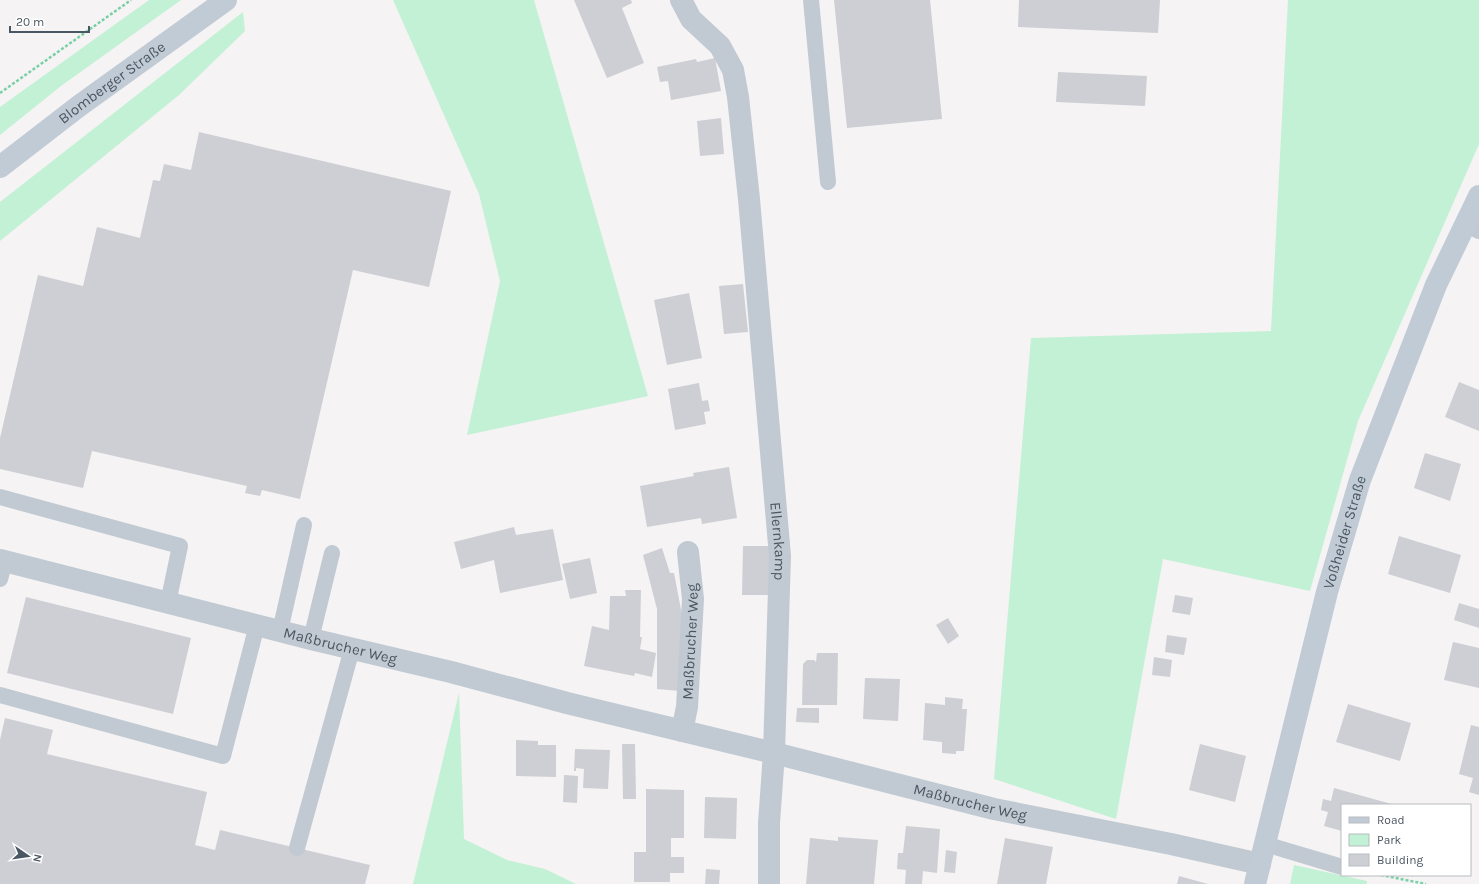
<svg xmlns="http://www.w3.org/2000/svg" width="1479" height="884" font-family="Karla,sans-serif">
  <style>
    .green { fill: #c3f1d5 }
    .building { fill: #cdcfd5 }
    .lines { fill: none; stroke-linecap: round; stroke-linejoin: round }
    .path { stroke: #7ad0a6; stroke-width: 2.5; stroke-dasharray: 3 2; stroke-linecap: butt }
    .lane { stroke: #c1cad2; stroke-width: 16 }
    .street { stroke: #c1cad2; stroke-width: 22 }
    .secondary { stroke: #c1cbd6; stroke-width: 22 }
    .labels { text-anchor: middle; stroke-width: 3; stroke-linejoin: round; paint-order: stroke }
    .street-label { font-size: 15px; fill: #4a5661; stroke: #fff }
  </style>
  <rect width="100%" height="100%" fill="#f5f3f3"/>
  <path class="green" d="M149 0H181L61 86 0 135V107Z
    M393 0H534L648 396 467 435 500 281 479 194Z
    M1288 0H1479V144L1358 421 1310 591 1163 559 1116 819 994 779 1031 338 1271 331Z
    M243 12 245 31 179 95 0 241V202Z
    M459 693 464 839 507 860 545 869 576 884H413Z
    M1294 865 1367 881V884H1290Z"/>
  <path class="building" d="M574 0H631L632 3 622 8 644 63 607 78Z
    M834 0H930L942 119 847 128Z
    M1019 0H1160L1158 33 1018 27Z
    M715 58 721 91 671 100 668 81 660 82 657 67 696 59 697 62Z
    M1058 72 1147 76 1145 106 1056 102Z
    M721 118 724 154 700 156 697 121Z
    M199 132 451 191 429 287 353 270 300 499 262 490 260 496 245 493 247 486 92 451 83 488 0 469V438L38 275 83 286 97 227 140 238 153 180 160 181 164 164 191 170Z
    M743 284 748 332 724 334 719 286Z
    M689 293 702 358 667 365 654 300Z
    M1459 382 1479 390V431L1445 417Z
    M699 383 702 401 708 400 710 411 704 412 706 424 675 430 668 389Z
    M1425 453 1461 464 1450 501 1414 488Z
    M729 467 737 518 702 524 701 518 647 527 640 486 694 476 693 473Z
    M514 527 516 535 553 529 563 580 500 593 494 560 461 569 454 542Z
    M1399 536 1461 555 1450 593 1388 574Z
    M743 546H772V595H742Z
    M662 548 670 573H674L682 615 680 691 657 689V609L643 555Z
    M590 558 597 593 570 599 562 564Z
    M625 590H641L640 637H642L640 649 656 653 652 677 635 673 634 676 584 666 592 626 609 630 610 596H626Z
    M1175 595 1193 598 1190 615 1172 612Z
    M26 597 191 638 173 714 7 673Z
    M1459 603 1479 609V628L1454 620Z
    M948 618 959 636 948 644 936 625Z
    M1167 635 1187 638 1184 655 1165 652Z
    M1453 642 1479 648V688L1444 680Z
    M817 653H838L837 705H802L803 664 807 660H814L816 662Z
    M1154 657 1172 660 1170 677 1152 675Z
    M865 678 900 679 898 721 863 719Z
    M945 697 963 699 962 709H967L964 751H956V754L942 753V742L923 740 925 703 945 705Z
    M1348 704 1411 723 1400 761 1336 742Z
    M797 708H819V723L796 722Z
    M5 718 53 730 47 754 207 792 195 845 215 850 220 830 370 865 365 884H0V740Z
    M1471 725 1479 727V795L1469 792 1473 778 1459 774Z
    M516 740 538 741V745H556V777L516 776Z
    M622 744H635L636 799H623Z
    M1200 744 1246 756 1235 802 1189 790Z
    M575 749 610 750 608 789 583 788 584 769 576 768V771H574Z
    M564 775 578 776 577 803 563 802Z
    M1334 788 1395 805H1342V831L1324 826 1328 812 1321 810 1323 799 1331 801Z
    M646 789 684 790V838H671V857H684V873H670V882H634V852H646Z
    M705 797 737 798 736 839 704 838Z
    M906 826 940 829 937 873 923 871 922 884H905L906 870 897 869 898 853H903Z
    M838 837 878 840 874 884H806L810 838 838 841Z
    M1005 838 1053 847 1046 884H997Z
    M946 850 957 852 955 873 944 872Z
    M706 869 720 870 719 884H705Z
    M1179 876 1208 884H1177Z"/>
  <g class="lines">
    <path class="path" d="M0 93 131 0
      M1381 875 1426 884"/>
    <path class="lane" d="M811 0 828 182
      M1465 224 1479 231
      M0 497 180 546 168 603
      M0 579 5 561
      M280 631 304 525
      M311 639 332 553
      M0 695 223 756 257 625
      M1265 844 1342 867
      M297 848 352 649"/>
    <g class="street">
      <path id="s1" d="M681 0 691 19 720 46 733 70 738 97 749 199 780 556 774 753 769 823V884"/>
      <path id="s2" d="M0 560 311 639 451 672 567 703 774 753 994 809 1171 844 1260 864"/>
      <path id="s3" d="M682 731 687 707 693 599 688 552"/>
    </g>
    <g class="secondary">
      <path id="s4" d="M0 167 79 106 226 0"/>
      <path id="s5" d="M1255 884 1327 592 1360 480 1436 285 1479 196"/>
    </g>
  </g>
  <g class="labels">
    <g class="street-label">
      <text dy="5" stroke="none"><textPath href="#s4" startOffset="140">Blomberger Straße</textPath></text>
      <text dy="5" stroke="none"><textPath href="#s5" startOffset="363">Voßheider Straße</textPath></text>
      <text dy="5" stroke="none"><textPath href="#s1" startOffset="562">Ellernkamp</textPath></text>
      <text dy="5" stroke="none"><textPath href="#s3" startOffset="90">Maßbrucher Weg</textPath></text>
      <text dy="5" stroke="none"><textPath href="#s2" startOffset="351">Maßbrucher Weg</textPath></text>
      <text dy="5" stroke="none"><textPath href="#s2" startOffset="1000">Maßbrucher Weg</textPath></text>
    </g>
  </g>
  <rect x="1341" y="804" width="130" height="72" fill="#ffffff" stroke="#b7bbc0"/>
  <rect x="1349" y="817" width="20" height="6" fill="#c1cbd6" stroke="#b7bbc0"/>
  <text x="1377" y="824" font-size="12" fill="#4a5661">Road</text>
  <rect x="1349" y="834" width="20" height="12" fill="#c3f1d5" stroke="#b7bbc0"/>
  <text x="1377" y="844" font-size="12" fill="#4a5661">Park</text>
  <rect x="1349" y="854" width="20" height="12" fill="#cdcfd5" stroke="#b7bbc0"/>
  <text x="1377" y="864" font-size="12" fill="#4a5661">Building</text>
  <g transform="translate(28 856) rotate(103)" stroke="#ffffff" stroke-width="3" paint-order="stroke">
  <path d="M0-3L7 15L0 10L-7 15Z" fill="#4a5661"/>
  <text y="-6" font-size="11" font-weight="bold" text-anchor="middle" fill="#4a5661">N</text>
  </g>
  <path d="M10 26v6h79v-6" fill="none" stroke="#4a5661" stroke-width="2"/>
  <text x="16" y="26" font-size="12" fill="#4a5661" stroke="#ffffff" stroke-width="3" paint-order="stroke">20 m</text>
</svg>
